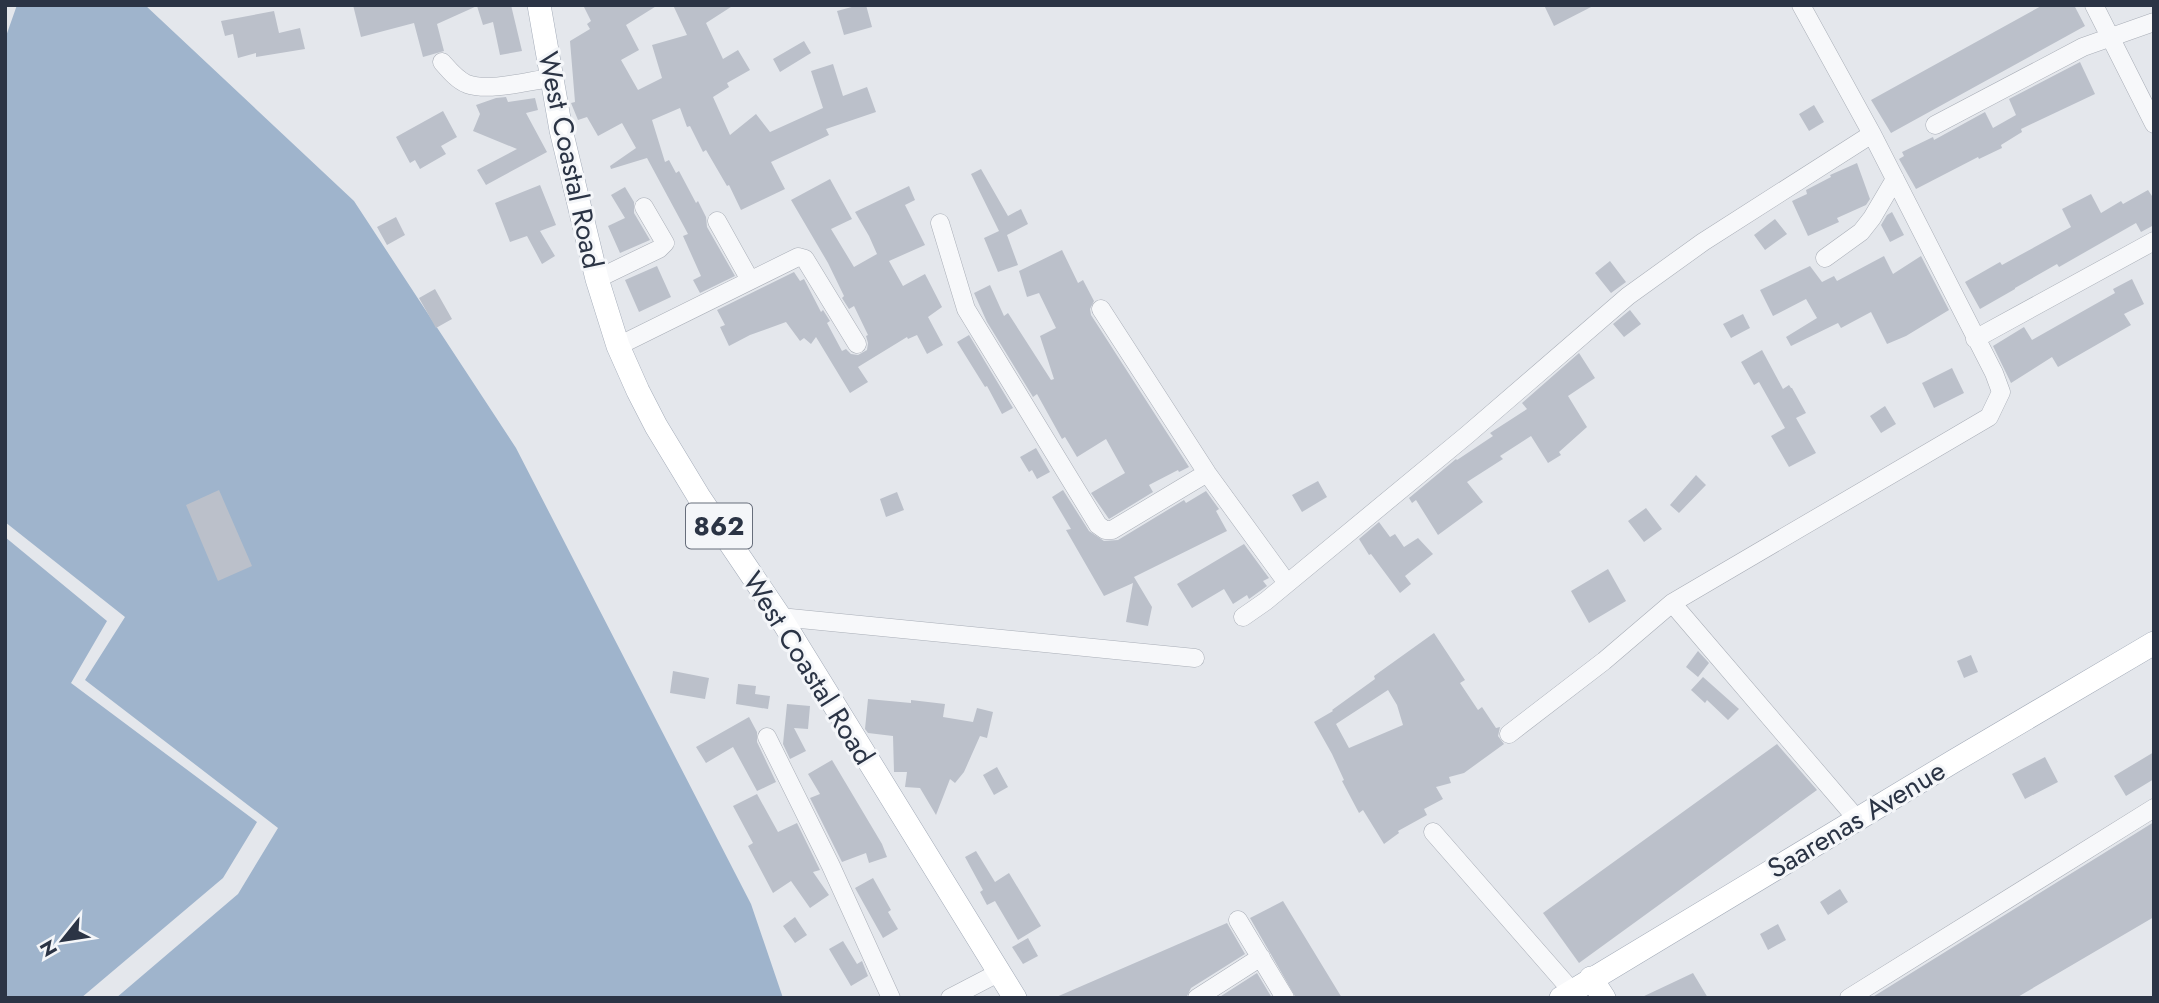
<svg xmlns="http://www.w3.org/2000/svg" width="2159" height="1003" font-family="Jost,sans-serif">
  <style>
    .water { fill: #9fb4cc }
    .building { fill: #bbc0ca; fill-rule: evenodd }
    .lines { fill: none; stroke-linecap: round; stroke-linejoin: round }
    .minor-casing { stroke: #a9aeb7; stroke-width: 19 }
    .major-casing { stroke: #a3abb8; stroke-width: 24 }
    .minor { stroke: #f7f8fa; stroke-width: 18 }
    .major { stroke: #fff; stroke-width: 23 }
    .labels { text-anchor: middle; stroke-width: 6; stroke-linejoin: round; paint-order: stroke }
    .shield { fill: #f4f6f9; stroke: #676e7b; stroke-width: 2 }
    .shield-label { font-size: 26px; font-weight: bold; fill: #2b3445 }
    .street-label { font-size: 28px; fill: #2b3445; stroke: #f4f6f9 }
  </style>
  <rect width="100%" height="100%" fill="#e4e7ec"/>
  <path class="water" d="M17 5H145L354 201 516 448 751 904 783 998H116L238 894 278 828 85 680 125 617 5 522V39Z
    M5 537 107 621 71 683 257 822 223 878 81 998H5Z"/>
  <path class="building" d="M353 5H511L522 51 500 55 493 22 483 25 477 6 437 24 444 51 423 57 414 23 361 37Z
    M583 5H658L626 25 639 50 621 60 638 90 662 78 652 45 687 35 673 5H734L706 23 723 59 738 50 750 70 727 83 729 87 713 97 730 135 756 114 770 132 823 108 811 71 833 64 843 96 867 87 876 112 826 129 829 135 771 162 785 189 741 210 729 185 727 186 706 150 703 152 690 126 687 127 680 108 652 120 665 162 669 160 676 173 679 171 696 203 698 201 706 217 707 227 735 276 700 293 693 280 701 276 683 236 688 234 647 158 611 169 610 166 636 148 622 123 598 136 587 117 578 120 571 103 575 102 570 41 590 29 587 24 591 21Z
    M859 5H866L872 27 844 35 837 11Z
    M1544 5H1595L1554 26Z
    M2043 5H2074L2085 26 1891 133 1871 100Z
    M274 11 279 33 300 28 305 49 256 57V53L238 58 233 34 225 36 221 21Z
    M804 41 811 53 780 72 773 59Z
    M2080 62 2095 94 2021 129 2022 132 2001 145 2002 148 1979 159 1978 157 1916 189 1899 159 1904 156 1902 152 1933 137 1934 140 1985 112 1993 128 2016 115 2009 99Z
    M506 97 508 102 535 98 538 110 526 113 547 152 486 185 477 170 517 149 473 131 480 114 476 105 496 98Z
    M1814 105 1824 122 1809 131 1799 114Z
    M443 111 457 137 441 146 446 154 420 169 415 160 410 163 396 137Z
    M1857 163 1870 199 1866 205 1837 218 1839 222 1808 236 1792 201 1807 194 1806 190 1831 177 1830 175Z
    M981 169 1008 216 1021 209 1028 224 1007 235 1018 265 998 272 984 238 999 231 971 174Z
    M830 179 852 219 831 229 854 267 877 254 869 236 855 212 909 186 915 200 905 205 925 245 889 261 903 286 925 274 942 307 928 317 943 345 927 354 917 335 908 339 907 337 858 367 868 382 850 393 816 337 811 344 804 338 800 341 786 322 750 335 729 346 720 327 725 325 717 310 794 272 800 281 804 279 821 312 823 310 830 321 827 323 842 351 846 349 851 354 858 355 867 350 868 343 866 336 868 335 854 306 849 309 842 298 844 296 828 263 791 200Z
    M540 185 556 225 540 231 555 256 542 264 527 236 510 242 495 203Z
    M625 187 634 202V213L650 240 620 253 608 226 625 218 611 195Z
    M2148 190 2154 199V225L2141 232 2136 223 2059 267 2057 264 2015 288V289L1980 309 1965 282 2000 262 2002 265 2071 227 2062 209 2091 194 2101 213 2121 201 2123 204Z
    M1892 212 1904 235 1890 242 1881 225 1887 215Z
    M396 217 405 235 387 245 377 227Z
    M1775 219 1787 234 1765 250 1754 235Z
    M1062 250 1078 283 1083 280 1094 301 1090 309 1091 315 1189 467 1179 472 1178 470 1149 485 1153 492 1109 519 1091 493 1125 473 1106 439 1077 457 1065 437 1062 439 1037 394 1033 397 987 322 974 293 990 285 1004 316 1008 313 1051 380 1054 379 1040 336 1056 328 1039 293 1027 297 1019 271Z
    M1884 256 1893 274 1921 256 1949 310 1906 336 1887 344 1871 312 1841 328 1838 323 1791 346 1786 337 1817 318 1806 299 1773 316 1760 290 1810 266 1822 282 1834 276 1837 281Z
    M1610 261 1626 282 1611 293 1595 273Z
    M657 266 671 297 639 312 625 280Z
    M2132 279 2144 304 2124 314 2131 325 2058 367 2052 357 2011 383 1993 346 2024 327 2032 340 2115 293 2113 289Z
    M435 289 452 319 436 328 419 298Z
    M1630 310 1641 324 1624 337 1613 324Z
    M1743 314 1750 328 1731 338 1723 324Z
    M969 335 1013 408 1002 414 987 386 985 387 957 342Z
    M1762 350 1783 389 1789 385 1791 388H1792L1806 413 1796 418 1816 453 1789 467 1771 436 1785 428 1759 382 1754 385 1741 362Z
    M1579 353 1595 378 1568 396 1587 427 1559 452 1561 455 1548 463 1531 436 1500 456 1503 459 1467 482 1483 502 1438 535 1416 500 1412 503 1409 498 1456 459 1457 460 1493 436 1490 433 1527 409 1522 403Z
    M1952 368 1964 393 1934 408 1922 383Z
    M1885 406 1896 424 1881 433 1870 416Z
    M1036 448 1050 472 1037 479 1032 470 1029 472 1020 457Z
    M1696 475 1706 485 1679 513 1670 505Z
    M1318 481 1327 497 1302 512 1292 495Z
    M219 490 252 566 218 581 186 505Z
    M1063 490 1089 531 1104 541 1118 540 1184 500 1186 503 1206 491 1219 509 1216 511 1227 531 1134 577 1152 607 1148 626 1126 622 1133 583 1104 596 1066 530 1071 529 1052 497Z
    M897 492 904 510 886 517 880 499Z
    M1646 508 1662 529 1644 542 1628 521Z
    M1379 522 1390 537 1395 534 1404 547 1418 538 1433 554 1405 576 1411 584 1400 593 1371 554 1369 555 1359 539Z
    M1244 544 1269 578 1263 581 1267 586 1249 599 1247 595 1233 604 1224 589 1192 608 1177 584Z
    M1608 569 1626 601 1589 623 1571 591Z
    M1434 633 1465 680 1460 683 1478 710 1482 707 1496 728 1500 727 1498 736 1504 744 1464 773 1449 777 1451 783 1436 787 1443 799 1424 809 1427 815 1398 831 1399 833 1384 844 1363 810 1359 813 1342 781 1344 780 1332 754 1314 722 1333 711 1332 710 1375 679 1374 676ZM1388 690 1397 705 1403 725 1349 748 1336 724Z
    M1698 651 1709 663 1698 677 1686 667Z
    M1971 655 1978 672 1964 678 1957 661Z
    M673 671 709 678 705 699 670 693Z
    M1703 677 1739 709 1728 720 1707 700 1705 703 1691 690Z
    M738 684 756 686 755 694 770 696 768 709 736 704Z
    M868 699 911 703V700L945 704 943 717 973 722 977 708 993 712 987 738 980 736 964 772 955 783 950 779 936 815 920 788 905 787 907 772H894L893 736 868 733 865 729Z
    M787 704 810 706 808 729 794 728 806 751 790 759 783 744Z
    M749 717 757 732V742L776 782 757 791 733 747 706 763 696 747Z
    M1777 744 1817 790 1579 963 1543 913Z
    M2154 752V779L2126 796 2114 776Z
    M2045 757 2058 782 2025 799 2012 774Z
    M832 760 882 844 887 857 869 863 866 853 842 862 810 798 820 794 808 774Z
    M997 767 1008 787 994 795 983 775Z
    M757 794 778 832 797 823 820 870 813 872 829 895 810 908 791 881 773 893 748 846 753 843 733 806Z
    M2154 822V917L2016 998H1871Z
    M976 851 995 882 1009 873 1041 926 1018 940 995 901 987 905 980 892 983 890 965 857Z
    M873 878 891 910 888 912 898 929 883 938 855 888Z
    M1840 889 1848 902 1828 915 1820 902Z
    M1283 901 1342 998H1296L1250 918Z
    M795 917 807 935 795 943 783 926Z
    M1227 923 1245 954 1191 988 1186 998H1054Z
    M1778 924 1786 940 1768 950 1760 934Z
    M1028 938 1038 956 1023 964 1012 947Z
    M843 941 857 964 862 961 868 976 851 986 829 949Z
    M1257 973 1272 998H1218Z
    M1693 973 1708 998H1640Z"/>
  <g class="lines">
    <defs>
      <path id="minor" d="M2094 5 2154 124
        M442 62C449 70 457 80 467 84 489 92 528 81 551 78
        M1935 125 2083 47 2154 22
        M717 221 750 280
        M940 223 966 309 1098 525 1105 530H1112L1207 473
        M1825 258 1861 232 1872 218 1895 179
        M597 279 659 249 665 243 644 207
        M1101 309 1207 473 1287 583
        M1975 339 2154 241
        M618 346 798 257 805 259 857 344
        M1672 603 1857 819
        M780 617 1195 658
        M1243 617 1266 601 1467 435 1628 296 1703 242 1872 134
        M1509 734 1604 661 1672 603 1989 417 2001 392 1994 373 1872 134 1801 5
        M767 737 831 866 891 998
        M1433 832 1572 991
        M1238 920 1285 998
        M950 998 998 973
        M1197 998 1261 957
        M1849 998 2154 808"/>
      <path id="major" d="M539 5 561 130 597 279 618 346 638 391 656 426 699 497 780 617 1015 998
        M1591 978 1604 998
        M1561 998 1954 761 2154 643"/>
    </defs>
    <use href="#minor" class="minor-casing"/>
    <use href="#major" class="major-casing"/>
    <use href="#minor" class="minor"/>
    <use href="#major" class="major"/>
  </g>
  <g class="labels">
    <rect class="shield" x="686" y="503.5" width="66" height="45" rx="5"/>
    <g class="shield-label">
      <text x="719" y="535">862</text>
    </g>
    <g class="street-label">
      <text transform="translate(571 160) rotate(78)" y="10">West Coastal Road</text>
      <text transform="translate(809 668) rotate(58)" y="10">West Coastal Road</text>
      <text transform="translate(1856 819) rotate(-31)" y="10">Saarenas Avenue</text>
    </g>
  </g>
  <rect width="2159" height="1003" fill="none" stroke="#2b3445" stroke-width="14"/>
  <g transform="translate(63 940) rotate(240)" stroke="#f4f6f9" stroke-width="5" paint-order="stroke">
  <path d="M0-5L12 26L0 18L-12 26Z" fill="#2b3445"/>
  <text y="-10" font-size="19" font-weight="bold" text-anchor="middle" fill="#2b3445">N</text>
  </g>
</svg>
